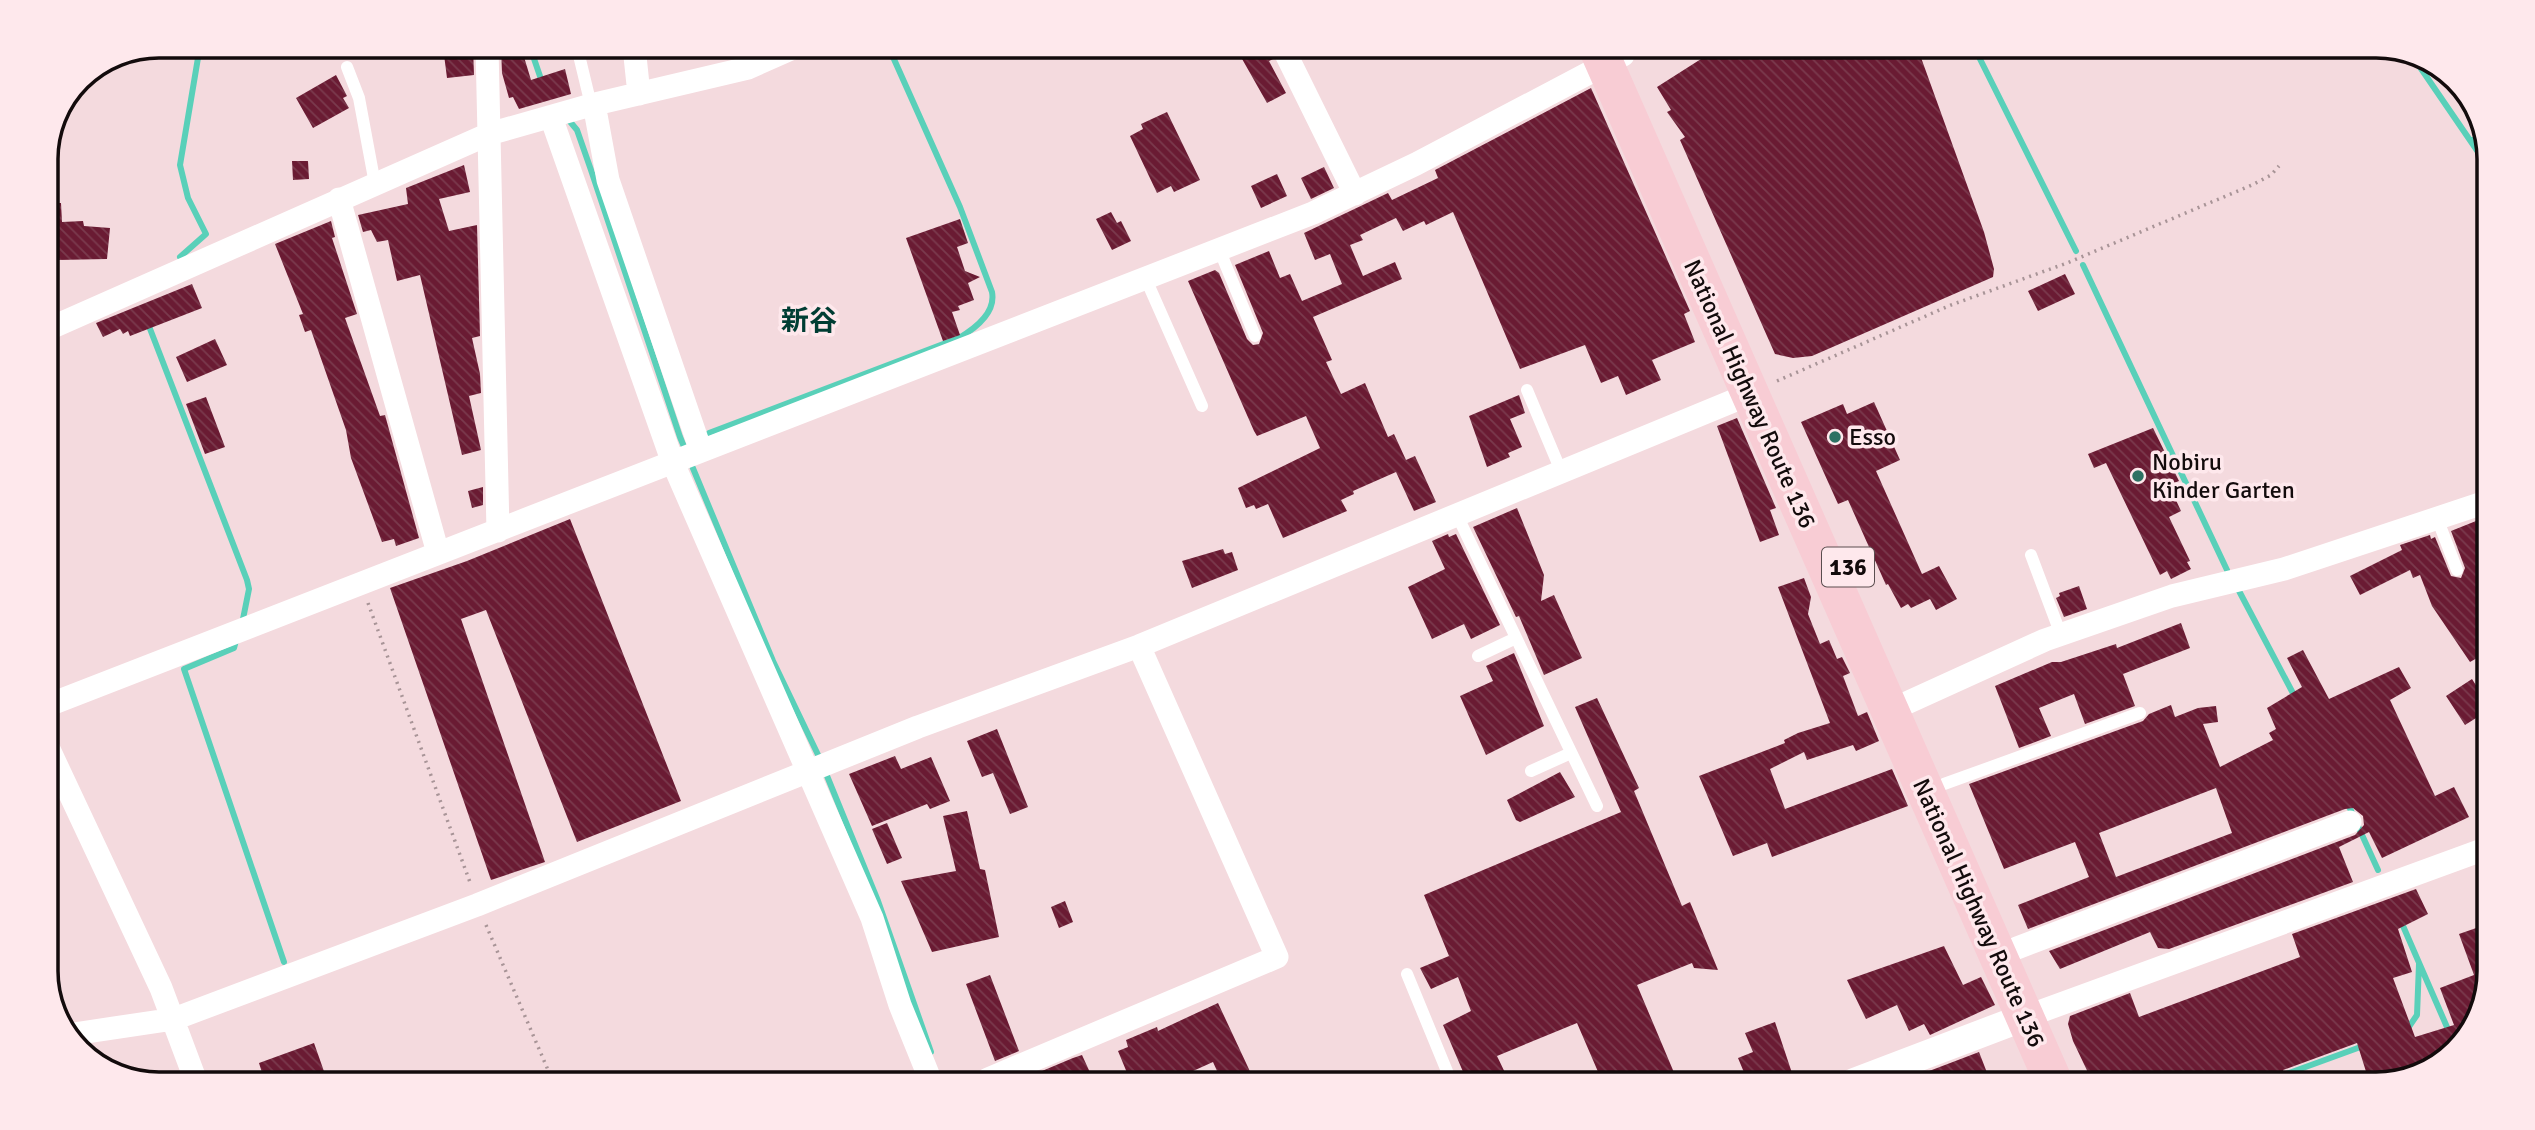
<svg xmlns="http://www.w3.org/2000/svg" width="2535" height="1130" font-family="Signika,'Noto Sans JP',sans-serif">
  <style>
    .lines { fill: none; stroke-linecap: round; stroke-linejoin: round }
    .stream { stroke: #59d0b9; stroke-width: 6 }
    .building { fill: url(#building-back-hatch); fill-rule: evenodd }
    .path { stroke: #a89497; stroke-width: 3.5; stroke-dasharray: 2 5; stroke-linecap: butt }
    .service { stroke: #fff; stroke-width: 12 }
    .minor { stroke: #fff; stroke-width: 23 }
    .tertiary { stroke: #fff; stroke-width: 28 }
    .trunk { stroke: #f8ccd4; stroke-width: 38 }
    .poi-dot { fill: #2d7163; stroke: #fee8ec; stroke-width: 2.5 }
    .labels { text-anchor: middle; stroke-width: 7; stroke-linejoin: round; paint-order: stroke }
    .shield { fill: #fee8ec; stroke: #5a4d4f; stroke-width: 2 }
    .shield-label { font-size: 23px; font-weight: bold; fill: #130b0c }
    .street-label { font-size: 24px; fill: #130b0c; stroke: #fee8ec }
    .poi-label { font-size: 24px; fill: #130b0c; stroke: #fee8ec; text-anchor: start }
    .quarter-label { font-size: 28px; font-weight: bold; fill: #003d33; stroke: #fee8ec }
    .rim { fill: none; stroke: #130b0c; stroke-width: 3.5 }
  </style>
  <defs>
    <pattern id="building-back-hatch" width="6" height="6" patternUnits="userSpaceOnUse" patternTransform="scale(1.75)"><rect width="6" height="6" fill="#6a1b33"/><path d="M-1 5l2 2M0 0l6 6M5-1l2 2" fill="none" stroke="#7a3a4d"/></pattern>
  </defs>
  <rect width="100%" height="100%" fill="#f4dade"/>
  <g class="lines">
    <path class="stream" d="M530 47 543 85
      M1977 53 2076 251
      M2411 54 2489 168
      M567 118 577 130 591 170 680 437 773 661 821 761
      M2470 140H2485
      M180 257 206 234 188 198 180 165 200 46
      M2083 265 2227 570
      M147 321 247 580 249 589 242 624
      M709 433 959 338C976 328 996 313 992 292L960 207 889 48
      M2238 589 2296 699
      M237 637 234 648 184 669 284 962
      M825 771 878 901 931 1052
      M2347 802 2378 870
      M2400 919 2450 1034
      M2406 1031 2417 1015 2419 964
      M2278 1077 2366 1045"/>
  </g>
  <path class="building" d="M443 47H473L474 75 447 78Z
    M501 47H521L531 80 565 69 571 94 519 109 513 97 509 98 502 73Z
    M1237 50H1270L1273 59 1269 61 1286 93 1267 103Z
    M1712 52H1919L1984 232 1994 269 1993 277 1812 356 1793 358 1775 354 1680 140 1685 137 1667 112 1671 110 1657 87Z
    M336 75 347 96 343 98 349 108 313 128 296 98Z
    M1591 88 1690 311 1684 314 1695 342 1652 360 1661 380 1626 395 1618 376 1601 383 1585 345 1520 369 1453 212 1426 225 1424 221 1403 231 1396 218 1360 235 1363 240 1350 245 1363 276 1395 262 1402 279 1313 317 1332 360 1326 362 1341 394 1365 383 1388 437 1394 434 1406 460 1415 456 1436 502 1414 511 1396 472 1353 491 1354 494 1341 500 1347 511 1283 538 1268 504 1256 509 1254 505 1246 508 1238 488 1320 448 1306 416 1257 436 1254 431 1188 281 1215 270 1219 273 1247 339 1253 345 1259 344 1263 333 1235 265 1269 251 1280 278 1290 274 1302 301 1342 284 1330 254 1315 260 1304 233 1388 193 1392 200 1438 178 1435 170Z
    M1167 112 1200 180 1174 192 1171 186 1157 193 1130 136 1143 129 1141 124Z
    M292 161H308L309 179 293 180Z
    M464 165 470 192 439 199 449 231 477 225 480 336 472 338 480 374 481 393 469 396 481 450 462 455 420 275 397 281 388 240 377 242 371 230 363 232 358 215 408 204 406 188Z
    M1324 167 1334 188 1311 199 1301 178Z
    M1277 174 1287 196 1261 208 1251 186Z
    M46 203H61L62 222 83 221 84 226 110 228 107 259 58 260V255L51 254 52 237 46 238Z
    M1111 212 1117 223 1121 221 1131 241 1112 250 1096 219Z
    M960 219 968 243 957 247 965 271 980 277 968 283 974 300 958 306 960 310 952 312 960 335 943 341 906 238Z
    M331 221 335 237 332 238 357 314 345 318 380 416 385 415 419 538 396 546 394 539 382 542 351 458 346 430 311 330 305 332 299 315 303 314 275 244Z
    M2065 274 2075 294 2038 311 2028 291Z
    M192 284 202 308 130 336 128 331 123 334 120 329 103 337 96 323Z
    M215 339 227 365 187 382 176 357Z
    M1519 395 1525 413 1510 419 1522 447 1508 453 1510 457 1487 467 1469 416Z
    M206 397 225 447 205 454 186 404Z
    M1874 402 1900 460 1876 471 1922 574 1939 566 1957 599 1936 610 1930 599 1911 608 1908 604 1901 608 1888 584 1886 585 1848 500 1838 504 1801 422 1843 404 1847 414Z
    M1737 418 1776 508 1770 510 1779 535 1760 542 1717 426Z
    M2153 428 2179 481 2169 485 2181 511 2169 517 2190 561 2187 562 2191 569 2171 579 2167 571 2160 575 2106 463 2094 468 2088 454Z
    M483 487V505L472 508 468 491Z
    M1517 508 1544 575 1541 601 1554 595 1582 658 1544 675 1519 616 1516 617 1473 527Z
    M570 519 681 801 577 842 486 610 461 619 545 862 491 880 390 588 467 561Z
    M2481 519 2486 530 2484 654 2470 662 2432 606 2420 575 2413 578 2410 570 2360 595 2350 576 2402 550 2400 545 2430 535 2431 539 2435 537 2451 576 2461 578 2465 568 2451 531Z
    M1448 534 1449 537 1456 534 1500 625 1471 639 1464 624 1432 639 1408 587 1445 569 1432 541Z
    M1223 549 1225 554 1232 552 1238 570 1192 588 1182 561Z
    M1804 578 1811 597 1808 614 1820 644 1829 640 1837 659 1842 657 1850 673 1843 676 1858 716 1867 712 1879 741 1856 751 1853 745 1807 760 1804 752 1770 769 1785 809 1892 769 1908 806 1772 857 1767 843 1733 856 1699 776 1785 743 1784 740 1798 733 1830 723 1778 587Z
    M2079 586 2087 609 2064 617 2056 598 2060 596 2059 593Z
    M2181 623 2190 648 2123 674 2135 706 2085 724 2074 694 2039 708 2051 736 2019 748 1995 686 2052 662H2061L2116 644 2117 648Z
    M2303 650 2329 699 2399 667 2411 688 2390 700 2435 796 2454 787 2469 817 2382 858 2369 832 2339 847 2353 882 2169 949 2158 948 2150 932 2060 969 2049 951 2355 835 2364 825 2363 816 2353 808 2345 809 2028 929 2018 905 2089 877 2075 842 2004 869 1969 784 2143 721 2149 714 2171 705 2175 717 2198 708 2216 706 2218 722 2203 724 2220 767 2273 740 2269 733 2276 729 2267 708 2302 687 2287 658ZM2216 788 2232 833 2116 877 2099 833Z
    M1514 653 1544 726 1486 755 1460 696 1493 681 1486 666Z
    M2472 679 2484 698V713L2465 725 2446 696Z
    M1597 698 1639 788 1634 791 1682 906 1690 902 1718 970 1694 968 1692 963 1637 985 1678 1082 1602 1081 1577 1023 1497 1056 1509 1081H1467L1443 1025 1471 1011 1458 977 1431 989 1420 968 1449 956 1424 895 1621 812 1575 707Z
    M997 729 1028 807 1010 814 993 773 982 777 967 741Z
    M895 756 901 769 931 757 950 801 930 809 927 804 872 826 849 774Z
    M1560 772 1575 797 1520 822 1516 820 1507 800Z
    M967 811 980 869 985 870 999 937 932 952 901 881 956 871 943 816Z
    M887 823 902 858 887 864 872 829Z
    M2416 889 2428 914 2398 929 2412 972 2393 978 2415 1037 2454 1025 2440 988 2474 975 2459 934 2482 926 2481 1015 2444 1059 2369 1081 2357 1043 2283 1070 2289 1084H2215L2211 1075 2188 1084 2093 1083 2073 1041 2068 1024 2070 1016 2130 993 2139 1017 2300 957 2292 934Z
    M1065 901 1073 922 1059 928 1051 907Z
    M1944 946 1963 985 1981 977 1995 1005 1930 1035 1924 1024 1909 1031 1897 1005 1866 1019 1847 980Z
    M990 975 1019 1051 995 1061 966 984Z
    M1218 1003 1254 1080H1221L1213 1062 1173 1080H1130L1118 1051 1128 1047 1126 1040 1157 1027 1158 1031Z
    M1775 1022 1795 1082H1748L1738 1058 1753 1052 1745 1033Z
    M314 1043 326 1077 263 1076 259 1063Z
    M1979 1052 1991 1083H1903V1081Z
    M1082 1055 1093 1079H1023L1073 1058Z"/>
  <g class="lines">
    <path class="path" d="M1777 381 1951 305 2067 263 2252 185 2271 175 2279 166
      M368 603 471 885
      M486 925 551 1077"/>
    <path class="service" d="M577 47 591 105
      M347 67 359 98 375 184
      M1219 249 1255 336
      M1145 277 1202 406
      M1527 390 1561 471
      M1457 515 1597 806
      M2437 518 2457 570
      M2031 555 2061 635
      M1478 656 1516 638
      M1531 771 1571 753
      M1944 784 2140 713
      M1407 974 1451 1081"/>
    <path class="minor" d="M487 47 498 531
      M634 47 639 94
      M1284 50 1355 194
      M594 104 608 180 701 451
      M551 117 673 463 872 918 900 1005 930 1079
      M339 199 438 553
      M46 330 489 134 591 105 748 68 793 48
      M46 706 1313 213 1416 164 1623 55
      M1889 711 2045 640 2172 596 2284 569 2486 502
      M46 743 161 988 194 1076
      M2017 948 2350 822
      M2025 1017 2482 850
      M67 1035 174 1019 477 905 918 727 1139 646 1750 394
      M988 1079 1277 957 1139 646"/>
    <path class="tertiary" d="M1854 1082 2025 1017"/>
    <path class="trunk" d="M1599 51 2054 1083"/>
  </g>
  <g class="poi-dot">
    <circle cx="1835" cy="437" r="7"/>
    <circle cx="2138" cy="476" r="7"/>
  </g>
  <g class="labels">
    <rect class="shield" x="1822" y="547.5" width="52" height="39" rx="5"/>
    <g class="shield-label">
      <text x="1848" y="575">136</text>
    </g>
    <g class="street-label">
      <text transform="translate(1750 394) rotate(66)" y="8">National Highway Route 136</text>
      <text transform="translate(1979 913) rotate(66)" y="8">National Highway Route 136</text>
    </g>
    <g class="poi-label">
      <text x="1849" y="445">Esso</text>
      <text x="2152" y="470">Nobiru<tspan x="2152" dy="28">Kinder Garten</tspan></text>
    </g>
    <g class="quarter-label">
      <text x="809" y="330">新谷</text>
    </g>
  </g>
  <path d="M0 0H2535V1130H0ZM159 58H2376A101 101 0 0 1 2477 159V971A101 101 0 0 1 2376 1072H159A101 101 0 0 1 58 971V159A101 101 0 0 1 159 58Z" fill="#fee8ec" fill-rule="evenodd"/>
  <path class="rim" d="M159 58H2376A101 101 0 0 1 2477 159V971A101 101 0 0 1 2376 1072H159A101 101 0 0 1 58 971V159A101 101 0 0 1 159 58Z"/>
</svg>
